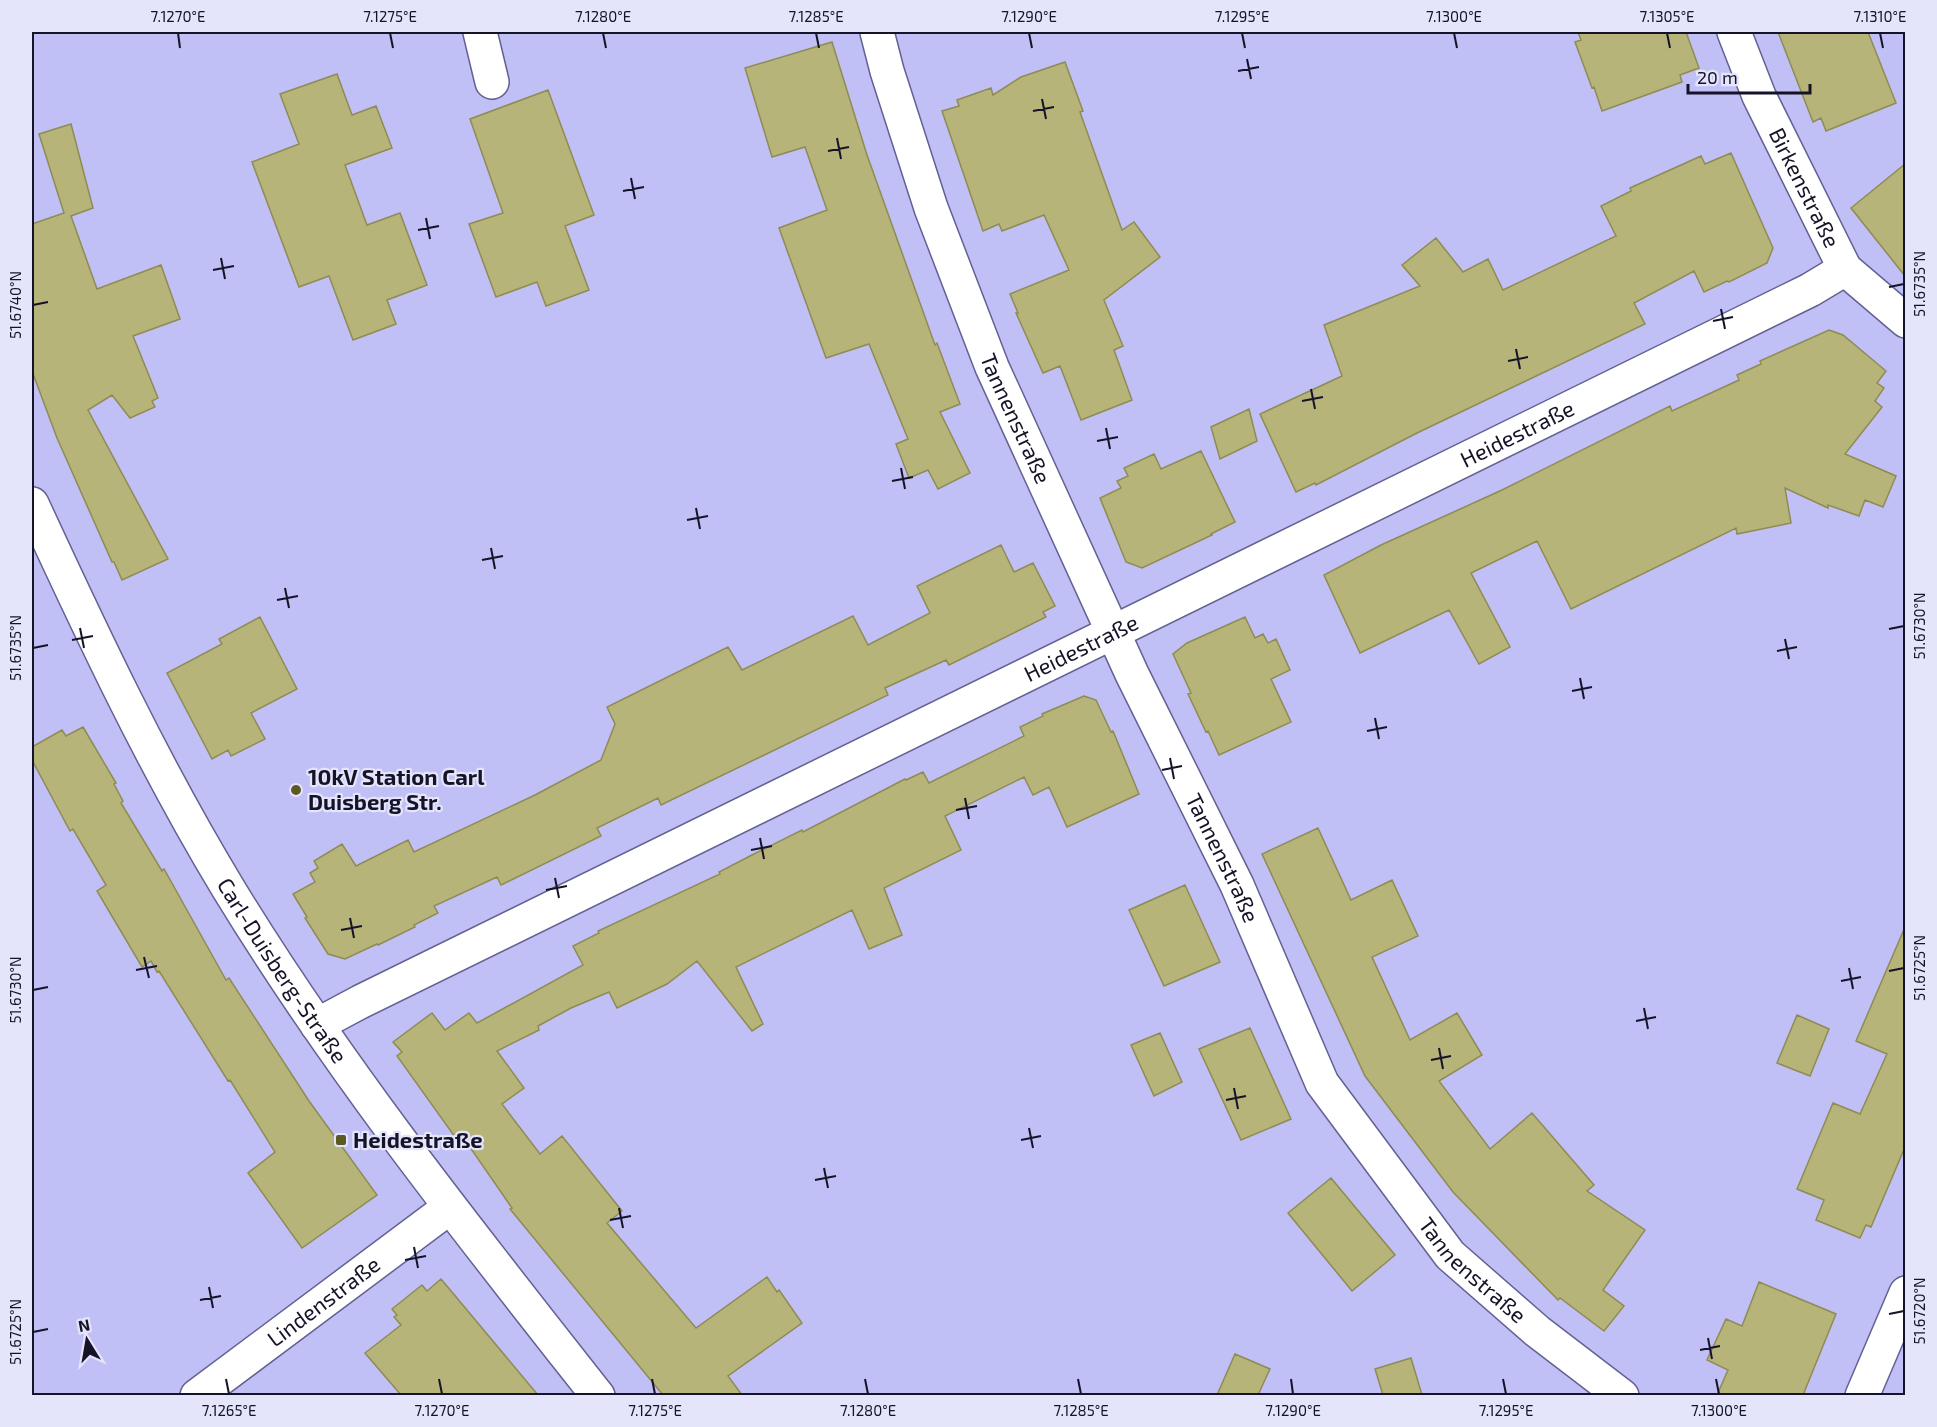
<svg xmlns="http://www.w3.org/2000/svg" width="1937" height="1427" font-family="'Exo 2',sans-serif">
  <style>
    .building { fill: #b7b47a; stroke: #8e8b53; stroke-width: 1.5 }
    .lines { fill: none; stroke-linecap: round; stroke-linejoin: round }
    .minor-casing { stroke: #636192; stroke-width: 36 }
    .major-casing { stroke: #636192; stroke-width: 36 }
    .minor { stroke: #fff; stroke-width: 33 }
    .major { stroke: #fff; stroke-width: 33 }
    .ticks { fill: none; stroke: #151327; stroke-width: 2 }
    .poi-dot { fill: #5b5825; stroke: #e4e4fb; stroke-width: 2 }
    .labels { text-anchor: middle; stroke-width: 4.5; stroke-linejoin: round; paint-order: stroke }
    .street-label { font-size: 22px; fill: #151327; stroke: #e4e4fb }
    .poi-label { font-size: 22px; font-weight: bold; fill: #151327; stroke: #e4e4fb; text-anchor: start }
    .neatline { fill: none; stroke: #151327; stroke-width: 2 }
    .ticks-label { font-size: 15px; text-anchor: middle; fill: #151327 }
  </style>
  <rect width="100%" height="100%" fill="#c0bff6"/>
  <path class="building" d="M1578 32H1686L1699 68 1680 75 1682 82 1602 111 1594 87 1592 88 1575 42 1581 40Z
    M1778 32H1868L1896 103 1826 131 1821 118 1813 122Z
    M832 42 867 155 935 345 937 343 960 404 940 412 970 473 938 489 928 470 909 478 896 444 908 439 869 344 826 358 779 228 827 210 805 147 772 157 745 68Z
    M1065 62 1083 111 1080 112 1122 230 1134 222 1160 257 1104 300 1123 346 1114 350 1132 400 1081 420 1060 366 1043 373 1016 313H1018L1010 294 1069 270 1044 215 1002 231 999 224 983 231 942 111 959 106 957 100 991 88 993 95 1021 77Z
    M337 74 352 115 376 106 392 148 345 165 367 225 400 213 427 285 387 300 396 324 353 340 329 276 299 287 252 162 299 144 280 94Z
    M548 90 594 215 565 226 589 290 546 306 537 282 496 297 469 224 503 213 470 119Z
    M71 124 93 208 71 216 97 289 161 265 180 319 133 336 158 398 152 401 155 407 130 418 112 395 88 410 168 559 122 580 114 562H112L57 438 32 371V224L64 213 39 134Z
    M1731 153 1773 248 1767 263 1729 282 1727 281 1704 292 1694 271 1634 303 1645 324 1417 433 1316 485 1315 483 1296 492 1260 414 1342 376 1324 325 1420 286 1402 265 1436 238 1463 272 1488 259 1503 290 1616 236 1601 206 1631 191 1630 188 1701 156 1705 164Z
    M1905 164V276L1851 208Z
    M1829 330 1843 335 1886 371 1877 383 1884 388 1875 401 1882 407 1845 454 1896 476 1883 507 1865 500 1859 516 1828 505V508L1785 488 1791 523 1737 534 1736 528 1571 609 1537 541 1471 573 1510 647 1479 664 1449 610 1360 653 1324 575 1381 545 1502 490 1670 406 1672 411 1739 380 1737 375 1761 364 1760 361Z
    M1249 409 1257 441 1220 459 1211 427Z
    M1201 451 1235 522 1211 534 1212 535 1142 568 1126 562 1100 498 1121 488 1117 481 1128 476 1124 468 1154 454 1161 469Z
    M1001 545 1014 572 1033 563 1055 606 1043 612 1046 617 949 665 946 660 885 688 888 695 661 805 658 798 597 828 601 836 501 885 497 877 434 906 438 913 414 925 415 927 378 945 377 944 345 959 328 954 305 918 307 917 293 894 315 882 310 873 318 868 314 861 342 844 356 866 408 840 414 852 535 795 601 760 615 724 607 707 728 647 742 670 853 616 868 645 930 613 917 586Z
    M260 617 297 689 251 713 265 739 231 756 228 750 212 759 167 673 222 644 219 639Z
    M1245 617 1255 638 1263 634 1268 643 1276 639 1290 670 1271 679 1291 722 1219 755 1208 731 1206 732 1188 694 1191 693 1173 654 1187 643Z
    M1084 696 1096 700 1111 732 1113 731 1139 794 1067 827 1049 787 1033 795 1024 777 945 816 961 850 884 888 902 935 869 949 852 910 736 967 763 1024 752 1031 697 961 667 984 617 1008 609 992 571 1008 538 1026 539 1030 497 1051 524 1088 502 1104 540 1154 562 1136 622 1211 607 1223 696 1328 767 1277 777 1292 779 1290 802 1323 728 1376 742 1395H663L510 1209 512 1208 465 1140 460 1144 397 1056 402 1052 393 1042 432 1013 445 1030 469 1013 477 1023 583 965 573 946 599 933 598 931 720 874 719 872 750 856 802 830 803 832 905 779 906 780 923 772 929 783 1024 736 1020 727 1043 716 1042 714Z
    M83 727 116 783 114 784 123 801 121 803 162 871 164 869 226 980 229 978 309 1101 377 1195 302 1248 248 1173 275 1152 230 1080 228 1081 159 971 157 972 151 961 142 967 97 891 106 885 73 829 70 831 32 760V747L62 730 66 736Z
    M1318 828 1351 900 1392 880 1418 936 1372 957 1410 1040 1457 1013 1482 1055 1439 1081 1490 1149 1532 1113 1594 1185 1587 1191 1645 1230 1603 1290 1624 1306 1604 1331 1560 1298 1558 1300 1453 1192 1365 1076 1262 854Z
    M1185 885 1220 962 1164 986 1129 910Z
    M1905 927V1147L1871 1227 1866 1225 1860 1238 1816 1220 1824 1200 1797 1189 1833 1103 1860 1114 1887 1054 1856 1041Z
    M1797 1015 1829 1029 1810 1076 1777 1063Z
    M1250 1028 1291 1119 1241 1140 1199 1049Z
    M1160 1033 1182 1082 1154 1096 1131 1045Z
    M1331 1178 1395 1255 1352 1291 1288 1213Z
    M441 1279 538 1395H401L365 1353 401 1325 394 1317 397 1315 392 1309 422 1285 427 1291Z
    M1759 1282 1836 1314 1803 1395H1717L1728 1370 1707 1360 1726 1319 1742 1326Z
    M1235 1354 1270 1369 1258 1395H1217Z
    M1411 1358 1422 1395H1383L1375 1369Z"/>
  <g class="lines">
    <defs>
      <g id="minor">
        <path d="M480 32 492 82"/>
        <path id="s1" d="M877 32 887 71 931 208 992 367 1132 674 1237 885 1322 1083 1450 1255 1537 1331 1622 1396"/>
        <path id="s2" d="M1734 32 1759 96 1845 269 1906 321"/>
        <path id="s3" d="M317 1025 360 1002 1810 290 1845 269"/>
        <path id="s4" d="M197 1396 450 1207"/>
        <path d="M1862 1396 1906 1293"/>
      </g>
      <g id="major">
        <path id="s5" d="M32 504C92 634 153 764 228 888 337 1067 468 1231 598 1396"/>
      </g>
    </defs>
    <use href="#minor" class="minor-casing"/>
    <use href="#major" class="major-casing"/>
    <use href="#minor" class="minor"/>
    <use href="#major" class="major"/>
  </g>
  <path class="ticks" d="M178 33 180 48M390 33 393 48M603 33 606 48M816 33 819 48M1029 33 1032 48M1242 33 1245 48M1454 33 1457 48M1667 33 1670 48M1880 33 1883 48M1247 59 1251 79M1238 71 1259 67M1042 99 1046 119M1033 111 1054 107M837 138 841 159M828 151 849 147M631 178 635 199M623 191 644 187M426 218 430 239M418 230 439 226M221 258 225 279M213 270 234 266M1889 287 1904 284M33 305 48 302M1721 309 1725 329M1713 321 1733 317M1516 349 1520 369M1508 361 1528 357M1311 389 1315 409M1302 401 1323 397M1106 428 1110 449M1097 441 1118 437M901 468 905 489M892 481 913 477M696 508 700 529M687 520 708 516M491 548 495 569M482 560 503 556M285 588 289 608M277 600 298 596M80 628 84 648M1889 629 1904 626M1785 639 1789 659M72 640 93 636M33 648 48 645M1777 651 1797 647M1580 678 1584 699M1572 691 1592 687M1375 718 1379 739M1367 731 1387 727M1170 758 1174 779M1162 770 1182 766M965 798 969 819M956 810 977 806M760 838 764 859M751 850 772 846M555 878 559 898M546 890 567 886M350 918 354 938M341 930 362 926M144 957 149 978M1849 968 1853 989M136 970 157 966M1889 971 1904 968M1841 981 1861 977M33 990 48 987M1644 1008 1648 1029M1636 1021 1656 1017M1439 1048 1443 1069M1431 1060 1451 1056M1234 1088 1238 1109M1226 1100 1246 1096M1029 1128 1033 1148M1021 1140 1041 1136M824 1168 828 1188M815 1180 836 1176M619 1208 623 1228M610 1220 631 1216M414 1247 418 1268M405 1260 426 1256M209 1287 213 1308M200 1300 221 1296M1889 1314 1904 1311M33 1332 48 1329M1708 1338 1712 1359M1700 1350 1720 1346M226 1379 229 1394M439 1379 442 1394M652 1379 655 1394M865 1379 868 1394M1078 1379 1081 1394M1291 1379 1293 1394M1503 1379 1506 1394M1716 1379 1719 1394"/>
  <g class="poi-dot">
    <circle cx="296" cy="790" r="6"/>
    <rect x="335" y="1134" width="12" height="12" rx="3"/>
  </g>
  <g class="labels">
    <g class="street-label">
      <text dy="8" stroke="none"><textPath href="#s2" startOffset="171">Birkenstraße</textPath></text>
      <text dy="8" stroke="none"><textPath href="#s1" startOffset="411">Tannenstraße</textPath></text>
      <text dy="8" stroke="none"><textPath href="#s3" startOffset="1338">Heidestraße</textPath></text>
      <text dy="8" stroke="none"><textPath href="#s3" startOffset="852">Heidestraße</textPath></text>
      <text dy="8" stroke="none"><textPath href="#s1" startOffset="897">Tannenstraße</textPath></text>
      <text dy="8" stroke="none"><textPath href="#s5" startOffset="530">Carl-Duisberg-Straße</textPath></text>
      <text dy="8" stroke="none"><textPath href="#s1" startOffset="1384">Tannenstraße</textPath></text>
      <text dy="8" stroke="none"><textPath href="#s4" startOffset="158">Lindenstraße</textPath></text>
    </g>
    <g class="poi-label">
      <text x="308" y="785">10kV Station Carl<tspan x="308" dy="25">Duisberg Str.</tspan></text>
      <text x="353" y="1148">Heidestraße</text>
    </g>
  </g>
  <rect width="1937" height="1427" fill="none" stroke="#e4e4fb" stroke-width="66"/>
  <g transform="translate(87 1340) rotate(349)" stroke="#e4e4fb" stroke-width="4.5" paint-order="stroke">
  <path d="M0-4.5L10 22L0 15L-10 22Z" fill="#151327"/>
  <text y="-9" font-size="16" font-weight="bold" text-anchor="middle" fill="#151327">N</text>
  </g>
  <path d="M1688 84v9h122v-9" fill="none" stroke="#151327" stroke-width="3"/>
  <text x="1697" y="84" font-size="18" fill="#151327" stroke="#e4e4fb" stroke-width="4.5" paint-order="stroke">20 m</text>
  <rect x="33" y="33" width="1871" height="1361" class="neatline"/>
  <g class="ticks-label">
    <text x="178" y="22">7.1270°E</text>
    <text x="390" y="22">7.1275°E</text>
    <text x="603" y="22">7.1280°E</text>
    <text x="816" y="22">7.1285°E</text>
    <text x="1029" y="22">7.1290°E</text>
    <text x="1242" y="22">7.1295°E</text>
    <text x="1454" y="22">7.1300°E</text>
    <text x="1667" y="22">7.1305°E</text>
    <text x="1880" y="22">7.1310°E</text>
    <text transform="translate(1920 284) rotate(-90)" y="5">51.6735°N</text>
    <text transform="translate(16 305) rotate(-90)" y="5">51.6740°N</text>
    <text transform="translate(1920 626) rotate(-90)" y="5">51.6730°N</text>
    <text transform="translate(16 648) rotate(-90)" y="5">51.6735°N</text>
    <text transform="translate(1920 968) rotate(-90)" y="5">51.6725°N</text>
    <text transform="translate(16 990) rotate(-90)" y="5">51.6730°N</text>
    <text transform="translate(1920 1311) rotate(-90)" y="5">51.6720°N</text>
    <text transform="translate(16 1332) rotate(-90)" y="5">51.6725°N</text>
    <text x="229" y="1416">7.1265°E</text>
    <text x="442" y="1416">7.1270°E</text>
    <text x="655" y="1416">7.1275°E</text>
    <text x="868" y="1416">7.1280°E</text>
    <text x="1081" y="1416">7.1285°E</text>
    <text x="1293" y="1416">7.1290°E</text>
    <text x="1506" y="1416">7.1295°E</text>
    <text x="1719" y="1416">7.1300°E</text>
  </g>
</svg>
